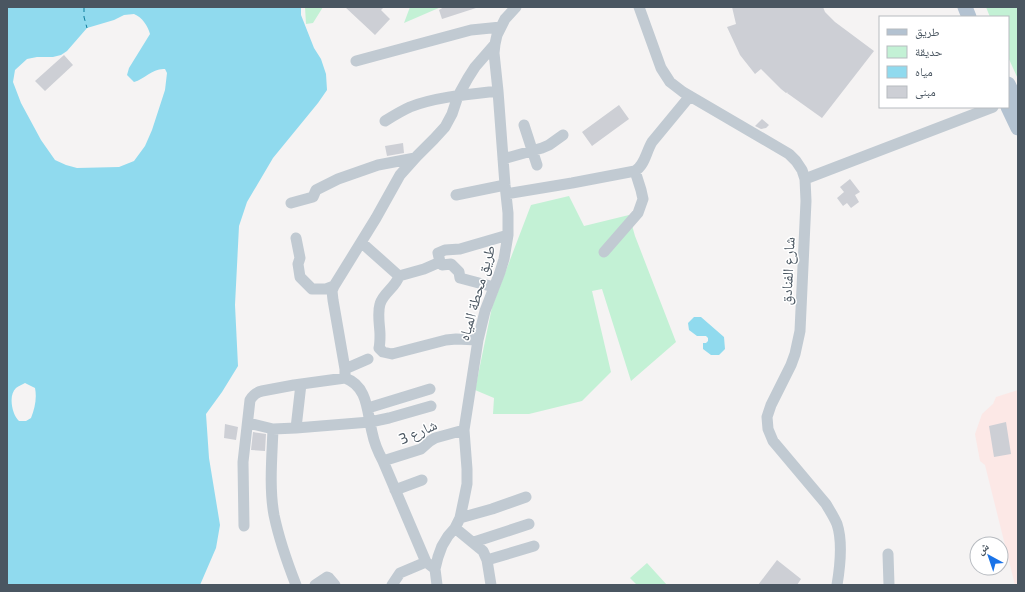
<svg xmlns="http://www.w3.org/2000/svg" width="1025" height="592" font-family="'Exo 2','Noto Naskh Arabic',sans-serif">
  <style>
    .medical { fill: #fce8e6 }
    .green { fill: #c3f1d5 }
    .water { fill: #90daee; fill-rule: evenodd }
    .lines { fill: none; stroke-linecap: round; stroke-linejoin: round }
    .ferry { stroke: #0c7c9b; stroke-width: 1; stroke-dasharray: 5 4; stroke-linecap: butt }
    .building { fill: #cdcfd5 }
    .minor { stroke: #c1cad2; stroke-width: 11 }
    .major { stroke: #b3c2d1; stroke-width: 15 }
    .labels { text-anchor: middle; stroke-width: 3; stroke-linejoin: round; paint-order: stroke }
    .street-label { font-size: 15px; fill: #4a5661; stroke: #fff }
  </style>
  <rect width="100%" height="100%" fill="#f5f3f3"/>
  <path class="medical" d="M1018 390V585H1015L985 465 980 461 975 434 982 414 993 404 996 397Z"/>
  <path class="green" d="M305 7H323L313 23 306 24Z
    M410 7H441L404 23Z
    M986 7H1018V79L1008 57V17H990Z
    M569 196 584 226 629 215 635 236 676 342 631 381 602 289 592 291 611 372 582 401 529 414H493L494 398 475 390 492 307 531 205Z
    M647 563 667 585H637L630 578Z"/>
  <path class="water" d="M7 7H301V15L314 48 321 59 326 74 327 90 318 103 273 158 247 202 239 226 235 305 238 366 222 392 206 414 209 458 220 525 216 548 200 585H7ZM134 14C142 17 148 26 150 34L129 68 127 75 134 82C145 79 152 68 165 69L167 73 165 90 152 130 145 146 134 161 119 167 77 168 66 165 55 160 41 140 21 103 13 82 15 70 27 59 37 57H53L61 55 67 51 87 28 114 20 124 15ZM25 383 35 388C37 398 35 408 31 418L26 421H19C12 415 8 395 16 388 18 386 22 385 25 383Z
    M694 317H701L724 337 725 349 719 355H711L703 349V343H706L708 341V338L706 336H697L689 330 688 323Z"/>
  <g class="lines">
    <path class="ferry" d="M84 7V17L87 28"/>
  </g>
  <path class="building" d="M345 7H384L381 10 390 19 375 35Z
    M444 7H476V8L442 19 439 10Z
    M732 7H823L825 12 835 22 874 51 822 118 787 93 788 92 786 93 781 89 761 69 755 74 740 55 727 27 736 24Z
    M64 55 73 65 45 91 35 81Z
    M619 105 629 119 592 146 582 132Z
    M762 119 769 125 766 128 761 129 755 126Z
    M403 143 404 153 387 156 385 146Z
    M850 179 860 192 855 195 859 202 851 208 847 203 843 206 837 198 844 192 840 187Z
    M1006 422 1011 454 994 457 989 426Z
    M225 424 238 427 236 440 224 438Z
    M253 432 266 434 265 451 251 450Z
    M777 560 801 579 797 585H758Z"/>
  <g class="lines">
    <path class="minor" d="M639 7 661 68 670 82 683 92 789 154 796 161 802 170 805 179 806 201 800 331 795 354 791 365 771 405 767 417 768 429 773 441 826 504C830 511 834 517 837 524 843 542 840 567 837 585
      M356 61 471 30 501 27
      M385 121C393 116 401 111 410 107 435 97 471 94 498 91
      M524 125 537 165
      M503 159 542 148 549 145 563 135
      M805 179 993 107
      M506 194 572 183 635 171C645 165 646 152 652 142L690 96
      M456 195 505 185
      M291 203 313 197 316 190 338 179 378 165 415 158
      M296 238 300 258 298 264 300 277 312 289H326L334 286
      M362 243 399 276C396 287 383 293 380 304 377 314 380 326 380 335 380 340 380 344 379 348L383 352 392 354 446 340 456 339 478 340
      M604 252 638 213 643 199 641 190 635 171
      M440 262 438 253 445 250 460 249 508 235
      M399 276 424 269 440 262 442 265 451 264 459 272 460 278 494 287
      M345 369 368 359
      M345 378V369L333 300 332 291 334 286 376 218 400 175 417 156 434 139 445 127 452 114 458 96 468 78 475 67 495 44
      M368 408 430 389
      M248 423 273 429C272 456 269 488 274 515 279 539 287 562 296 585
      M296 428 301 384
      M273 429 296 428 370 422 389 418 431 406
      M383 461 421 449 430 441 435 438 464 430
      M395 490 422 480
      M460 518 492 509 526 497
      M244 526 243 462 250 400C253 395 257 392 262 391L294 385 345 378C368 386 367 412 372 432 374 442 378 452 383 461L426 562 435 569
      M455 528 483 551 487 560 491 585
      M474 542 529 524
      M888 554 889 585
      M487 560 534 546
      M315 585 327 577 329 578 335 585
      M392 585 400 573 426 562
      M437 585 435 569 438 557 442 546 448 536 455 528 460 518 464 499 467 484V469L464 430 478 340 485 311 500 272 504 259 508 235V213L505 185 498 91 494 53 495 44 497 35 505 19 516 7"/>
    <path class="major" d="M965 7 969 17
      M1008 84 1018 105
      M1008 107 1018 128"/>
  </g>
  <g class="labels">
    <g class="street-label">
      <text transform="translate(788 271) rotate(-87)" y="5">شارع الفنادق</text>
      <text transform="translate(477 293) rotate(-74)" y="5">طريق محطة المياه</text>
      <text transform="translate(418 432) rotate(-24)" y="5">شارع 3</text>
    </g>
  </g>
  <rect width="1025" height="592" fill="none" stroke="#4a5661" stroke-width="16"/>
  <rect x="879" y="16" width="130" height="92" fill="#ffffff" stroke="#b7bbc0"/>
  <rect x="887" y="29" width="20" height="6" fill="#b3c2d1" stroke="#b7bbc0"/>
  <text x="915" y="36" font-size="12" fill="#4a5661">طريق</text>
  <rect x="887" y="46" width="20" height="12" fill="#c3f1d5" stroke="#b7bbc0"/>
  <text x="915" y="56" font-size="12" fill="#4a5661">حديقة</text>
  <rect x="887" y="66" width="20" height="12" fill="#90daee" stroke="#b7bbc0"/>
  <text x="915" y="76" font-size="12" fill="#4a5661">مياه</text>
  <rect x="887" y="86" width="20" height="12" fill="#cdcfd5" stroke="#b7bbc0"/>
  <text x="915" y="96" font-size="12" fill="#4a5661">مبنى</text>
  <g transform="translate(989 556) rotate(320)"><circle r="19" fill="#ffffff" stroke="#b7bbc0"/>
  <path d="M0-3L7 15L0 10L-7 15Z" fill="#1a73e8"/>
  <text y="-6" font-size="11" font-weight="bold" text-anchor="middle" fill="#4a5661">ش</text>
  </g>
</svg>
